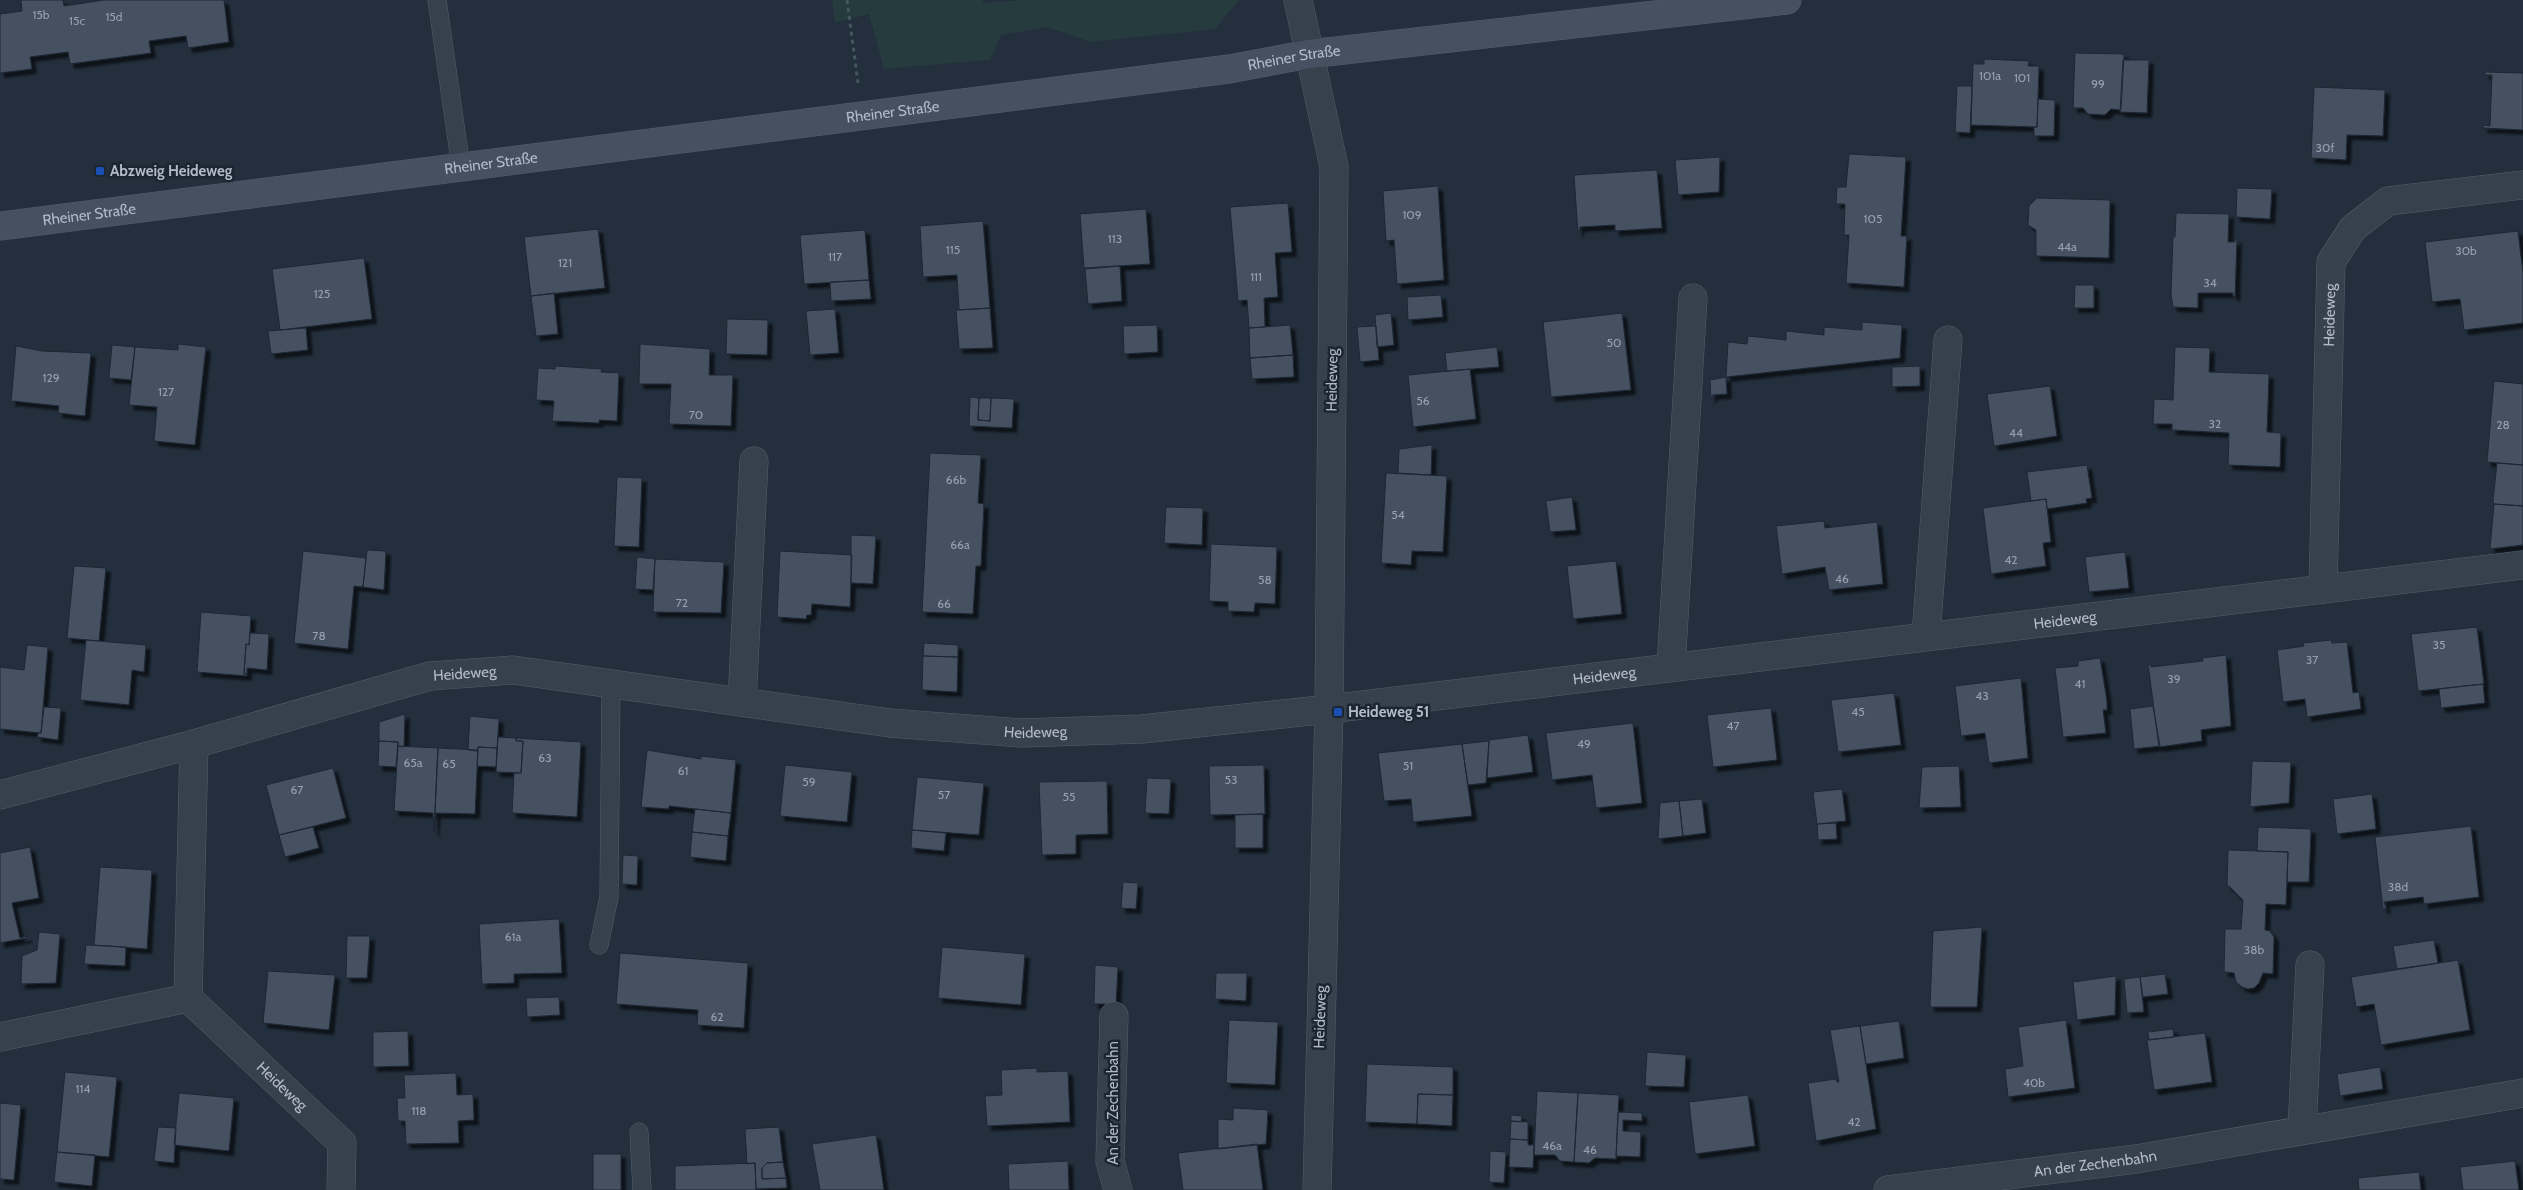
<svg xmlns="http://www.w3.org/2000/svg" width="2523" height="1190" font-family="Cabin,sans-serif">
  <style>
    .green { fill: #253b3e }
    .building { fill: #445161; stroke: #1e2734; filter: url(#shadow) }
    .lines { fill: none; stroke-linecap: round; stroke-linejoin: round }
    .lane-casing { stroke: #555e6b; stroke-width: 19 }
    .street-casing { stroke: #555e6b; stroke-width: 29 }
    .secondary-casing { stroke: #555e6b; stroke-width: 29 }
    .path { stroke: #43585b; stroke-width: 3; stroke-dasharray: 4 4; stroke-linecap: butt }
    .lane { stroke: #37404d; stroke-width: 18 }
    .street { stroke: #37404d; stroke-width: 28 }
    .secondary { stroke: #455060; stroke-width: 28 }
    .transit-dot { fill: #1a4fb4; stroke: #1c2532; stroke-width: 2 }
    .labels { text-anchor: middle; stroke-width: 5; stroke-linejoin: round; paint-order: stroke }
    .number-label { font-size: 12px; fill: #97a0ae }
    .street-label { font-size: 15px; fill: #b3bbc8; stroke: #1c2532 }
    .poi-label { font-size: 15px; font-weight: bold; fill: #b3bbc8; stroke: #1c2532; text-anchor: start }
  </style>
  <defs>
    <filter id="shadow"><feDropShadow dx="4.5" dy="4.5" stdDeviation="1" flood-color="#0009"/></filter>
  </defs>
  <rect width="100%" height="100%" fill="#232f3d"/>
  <path class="green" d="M832 0H982L984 3 1022 0H1239L1215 29 1091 42 1047 27 1001 35 990 60 884 69 869 14 835 23Z"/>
  <path class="building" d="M21 0H63L64 6 104 0H224L229 42 188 48 186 36 149 41 151 53 70 64 68 52 30 57 32 69 0 73V14L22 11Z
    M2075 53 2124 54 2121 110 2111 109 2105 115 2088 114 2083 108H2073Z
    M1984 59 2029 61 2028 66H2039L2037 127 1971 125 1973 64H1984Z
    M2123 60H2149L2147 113 2120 112Z
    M2485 72 2523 73V130L2483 128V125L2490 126 2492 75H2485Z
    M1957 86H1972L1970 133 1955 132Z
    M2314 87 2385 90 2383 136 2347 135 2346 160 2311 158Z
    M2038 99 2055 100 2054 136H2034V127H2037Z
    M1849 154 1906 157 1901 236H1907L1904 287 1846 283 1849 235H1844L1845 204H1836L1837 187H1846Z
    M1720 157 1719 192 1678 195 1675 160Z
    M1657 170 1662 228 1615 231V225L1580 227 1578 233 1574 175Z
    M1438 186 1444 280 1397 284 1394 240 1386 241 1383 191Z
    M2237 188 2272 189 2270 219 2236 217Z
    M2037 198 2110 200 2109 258 2036 256V230L2028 225 2029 206Z
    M1288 203 1292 252 1275 253 1278 297 1264 298 1265 327 1249 328 1247 300 1238 301 1230 207Z
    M1146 209 1150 264 1084 268 1080 214Z
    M2176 213 2229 214 2228 242H2235V239H2237L2235 297 2233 296V293H2198V308L2173 307 2171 294 2173 237H2175Z
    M983 221 990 308 959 310 957 275 923 277 920 226Z
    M598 229 605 288 531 296 524 237Z
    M865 230 869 280 804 284 800 235Z
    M2518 231 2523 273V323L2464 330 2460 299 2432 302 2425 242Z
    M364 258 372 319 280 330 272 269Z
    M1120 266 1122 301 1088 304 1085 269Z
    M869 280 871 299 831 301 830 282Z
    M2075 285H2094V308H2074Z
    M554 293 558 334 536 336 531 296Z
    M1441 295 1443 317 1408 320 1407 297Z
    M990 308 993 348 959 349 956 310Z
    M835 309 839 353 810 355 806 311Z
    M1391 313 1394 345 1377 347 1375 315Z
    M1622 313 1631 390 1551 397 1543 322Z
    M727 319 768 320 767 355 726 354Z
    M1862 322 1902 325 1900 358 1726 377 1728 342 1747 344 1748 336 1786 340V331L1824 335V327L1862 330Z
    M1157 325 1158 352 1124 354 1123 326Z
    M1290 325 1293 355 1250 358 1249 328Z
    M1376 326 1379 360 1360 362 1357 327Z
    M306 328 308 350 271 354 268 331Z
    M178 344 206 347 195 445 154 441 157 407 129 405 135 347 178 350Z
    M640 344 710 349 709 375H733L731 426 669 424 671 384H639Z
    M112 345 135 347 131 380 109 378Z
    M16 346 42 351 91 353 85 416 58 413 59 406 13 401 11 403Z
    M1497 347 1499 367 1447 371 1445 353Z
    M2175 347 2210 348 2209 372 2269 374 2267 432 2281 433 2280 467 2228 465 2229 433 2172 430V424H2153L2154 399 2173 400Z
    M1293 355 1294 377 1252 379 1250 358Z
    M555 366 602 369 601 372 619 373 617 421 599 420V423L552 421 554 401 536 400 538 368 555 369Z
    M1920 366V386L1892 387V367Z
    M1470 369 1476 419 1413 427 1408 375Z
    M1726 377 1727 394 1713 395 1711 399 1710 380Z
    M2494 381 2523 384V465L2487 462Z
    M2050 386 2057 436 1994 446 1987 394Z
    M970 397 979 398 978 420 990 421 991 398 1014 399 1012 428 969 426Z
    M979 398H991L990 421 978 420Z
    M1432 445 1431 475 1398 473 1399 449Z
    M930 453 981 455 978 503 984 504 981 566H976L973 614 922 612Z
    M2497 463 2523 465V506L2494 504 2493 501Z
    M2087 465 2092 498 2086 499 2087 503 2047 509 2046 499 2031 501 2027 472Z
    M1386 473 1447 476 1443 552 1412 551 1411 565 1381 563Z
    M617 477 642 478 639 547 614 546Z
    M1572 497 1576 530 1550 532 1546 501Z
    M2046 499 2051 542 2043 543 2046 566 1991 574 1983 508Z
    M2494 504 2523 506V545L2490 549Z
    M1166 507 1203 508 1202 545 1164 543Z
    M1824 521 1825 528 1877 522 1883 584 1829 590 1825 567 1782 574 1776 526Z
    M851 535 876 536 873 584 851 583Z
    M1211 544 1277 547 1275 604 1255 603 1254 612 1228 611V602L1209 601Z
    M367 550 386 551 384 590 363 587Z
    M303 551 366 558 363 587 354 586 348 649 294 643Z
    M780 551 852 555 850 607 812 604 811 615H807L806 619 777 617Z
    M2125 552 2129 588 2089 592 2085 557Z
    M637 557 655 559 653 590 635 589Z
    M655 559 724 562 721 613 653 612Z
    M1616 561 1622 614 1573 619 1567 566Z
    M74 566 106 568 99 641 67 638Z
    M201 612 251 616 249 645 246 644 244 674H247V676L197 672Z
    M2477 627 2484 684 2418 691 2411 634Z
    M250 633 269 634 267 670 247 668V674H244L246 644 249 645Z
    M86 640 146 645 144 672 132 670 129 705 80 700Z
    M2331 640 2332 643 2347 642 2353 693 2359 692 2361 709 2307 717 2305 699 2283 702 2277 650 2304 646 2303 643Z
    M924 643 958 645V657L923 656Z
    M27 645 48 647 41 733 0 729V667L24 670Z
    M2226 655 2231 726 2201 730 2202 741 2159 747 2148 664H2150L2151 667 2203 661 2202 658Z
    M923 656 958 657 957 692 922 690Z
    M2100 658 2107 701V710H2103L2106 733 2063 737 2055 668 2078 666V661Z
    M2021 678 2028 758 1989 763 1985 733 1961 736 1955 686Z
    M2483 684 2485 703 2441 708 2439 689Z
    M1894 693 1901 745 1838 752 1831 700Z
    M2153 706 2160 746 2134 749 2130 709Z
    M44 707 61 708 58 740 37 737 38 733H41Z
    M1771 708 1777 760 1713 767 1707 715Z
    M405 714 404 747 398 746V742L379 741V722Z
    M470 716 499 719 497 748 478 747 477 751 468 750Z
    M1633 723 1642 803 1596 808 1592 775 1552 780 1546 733Z
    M1528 735 1533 772 1487 778 1489 740Z
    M498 737 516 738V741H523L521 773 496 772Z
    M516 738 581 742 577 817 512 813 514 773H521L523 741H516Z
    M379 741 398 742 396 767 378 766Z
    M1489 741 1486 783 1468 785 1462 744Z
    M1462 744 1472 816 1413 822 1411 799 1384 801 1378 753Z
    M398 746 438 748 434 832 433 813 394 811Z
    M478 747 497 748 496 767 477 766Z
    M438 748 478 750 475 814 436 813 434 832Z
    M647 750 701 759V756L736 760 731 813 669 806V809L641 807Z
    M2252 761 2291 762 2289 803 2250 807Z
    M785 765 852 772 847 822 780 816Z
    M1264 765 1265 814 1210 815 1209 766Z
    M1959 766 1961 807 1919 808 1922 767Z
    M333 768 346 818 279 835 266 785Z
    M917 777 984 783 979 835 912 830Z
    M1147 778 1171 779 1169 814 1145 813Z
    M1107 781 1108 834 1076 835V854L1042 855 1039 782Z
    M1842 789 1846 821 1817 824 1813 792Z
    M2372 794 2376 829 2337 834 2333 799Z
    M1702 799 1706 833 1683 836 1679 801Z
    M1679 801 1683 836 1658 839 1660 803Z
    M695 809 731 813 728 836 692 832Z
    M1263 814V848H1235V815Z
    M1836 823 1837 839 1818 840 1817 824Z
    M2471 826 2479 897 2424 904 2423 897 2384 902 2386 908 2383 909 2375 837Z
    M313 827 319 848 285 857 279 835Z
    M2258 827 2311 829 2309 882H2287L2288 852 2257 851Z
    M912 830 946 833 944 851 911 848Z
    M692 832 728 836 726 861 690 857Z
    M30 847 39 898 12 903 20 938 27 936V938L0 943V853Z
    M2228 850 2288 852 2286 905 2266 904 2265 930 2270 931 2274 937 2273 974 2263 973 2259 983 2254 988 2248 989 2242 987 2236 982 2234 973 2224 972 2225 929H2241L2243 900 2229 886H2227Z
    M623 855 638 856 637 885 622 884Z
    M100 867 152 870 147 949 94 945Z
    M1123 882 1138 883 1136 909 1121 908Z
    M557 919H559L562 973 514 974V983L482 984 479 924Z
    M1982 927 1977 1007H1930L1933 931Z
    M39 932 60 934 56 983 21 984 22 956 37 950Z
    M347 936H370L367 978H346Z
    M2434 940 2438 963 2397 969 2393 946Z
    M86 945 126 947 125 966 84 964Z
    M942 947 1025 954 1021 1005 938 998Z
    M620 953 748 963 744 1028 697 1025 698 1010 616 1004Z
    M2458 960 2470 1030 2381 1045 2374 1004 2356 1007 2351 977Z
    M1095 965 1118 967 1116 1004H1094Z
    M268 971 335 975 329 1030 263 1023Z
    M1216 973H1247L1246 1001 1215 999Z
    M2165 974 2168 994 2143 997 2140 977Z
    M2116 976 2115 1015 2077 1020 2073 982Z
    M2140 977 2144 1012 2127 1013 2124 979Z
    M559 997 560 1015 527 1017 526 998Z
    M1229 1020 1278 1022 1275 1085 1226 1083Z
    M2066 1020 2075 1088 2008 1097 2005 1069 2023 1066 2018 1027Z
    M1899 1021 1904 1058 1866 1064 1860 1026Z
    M1860 1026 1876 1129 1816 1141 1808 1083 1836 1079 1837 1082H1839L1830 1030Z
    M2173 1029 2174 1037 2149 1040 2148 1032Z
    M408 1031 409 1066 373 1067V1032Z
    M2205 1033 2212 1082 2154 1090 2147 1040Z
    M1647 1052 1686 1055 1684 1087 1645 1086Z
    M1367 1064 1453 1067V1095L1418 1094 1417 1124 1365 1122Z
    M2380 1067 2383 1089 2340 1096 2337 1074Z
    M1037 1068V1072L1068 1071 1070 1122 987 1126 985 1096 1002 1095 1001 1070Z
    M65 1072 117 1077 109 1157 57 1152Z
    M456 1073 457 1095 473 1094 474 1120 458 1121 459 1143 406 1144 405 1121H398L397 1098H405L404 1075Z
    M1537 1091 1578 1093 1574 1162 1560 1161 1555 1155H1534Z
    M179 1093 234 1098 229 1151 174 1145Z
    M1578 1093 1619 1095 1616 1159 1595 1158 1589 1163 1574 1162Z
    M1418 1094 1453 1095 1452 1126 1417 1124Z
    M1748 1095 1755 1146 1695 1154 1689 1102Z
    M0 1103 21 1105 14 1180 0 1179Z
    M1233 1108 1268 1110 1266 1144 1218 1149V1119L1233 1120Z
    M1618 1112 1642 1113V1121L1623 1120V1131L1641 1132 1640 1157 1616 1156Z
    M1511 1115 1522 1116 1521 1122 1511 1121Z
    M1511 1121 1528 1122V1140L1510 1139Z
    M158 1127 176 1128 174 1163 154 1161Z
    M779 1127 783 1162 767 1163 762 1168V1179L786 1178 787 1188 756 1189 755 1163 747 1164 745 1129Z
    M876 1135 884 1190H820L812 1144Z
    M1510 1139 1528 1140V1145H1534L1533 1168 1509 1167Z
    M1257 1144 1263 1190H1183L1178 1153Z
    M1490 1151 1506 1152 1504 1183 1489 1182Z
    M57 1152 95 1155 92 1186 54 1182Z
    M593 1154H621V1190H593Z
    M1068 1161 1069 1190H1009L1008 1164Z
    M2515 1161 2519 1190H2463L2460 1167Z
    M783 1162 786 1178 762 1179V1168L767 1163Z
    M755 1163 756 1190H675V1166Z
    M2419 1172 2421 1190H2359L2358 1178Z"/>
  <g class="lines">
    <defs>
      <path id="lane" d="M437 0 461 167
        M599 945 609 897 611 683
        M639 1132 642 1190"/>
      <g id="street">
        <path d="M1298 0 1334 167 1329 709 1317 1190"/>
        <path id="s1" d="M2323 589 2331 262 2353 228 2388 201 2523 185"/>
        <path d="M1926 636 1948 340"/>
        <path d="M1671 667 1693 298"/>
        <path d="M742 702 754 461"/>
        <path id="s2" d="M0 795 194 744 430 676 513 670 890 723 1021 733 1142 729 1329 709 2523 565"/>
        <path d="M188 998 194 744"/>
        <path d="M1114 1016 1110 1161 1118 1190"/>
        <path id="s3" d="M0 1037 188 998 342 1143 341 1190"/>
        <path d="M2302 1130 2310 965"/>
        <path id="s4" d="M1888 1190 2136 1159 2523 1093"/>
      </g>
      <g id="secondary">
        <path id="s5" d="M0 226 1229 69 1309 54 1787 0"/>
      </g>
    </defs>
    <use href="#lane" class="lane-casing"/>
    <use href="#street" class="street-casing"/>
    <use href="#secondary" class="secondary-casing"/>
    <path class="path" d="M847 0 858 83"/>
    <use href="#lane" class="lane"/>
    <use href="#street" class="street"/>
    <use href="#secondary" class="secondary"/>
  </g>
  <g class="transit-dot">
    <rect x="95" y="166" width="10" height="10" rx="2.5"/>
    <rect x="1333" y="707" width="10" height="10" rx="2.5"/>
  </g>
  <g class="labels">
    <g class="number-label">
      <text x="41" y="19">15b</text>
      <text x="114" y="21">15d</text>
      <text x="77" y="25">15c</text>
      <text x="1990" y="80">101a</text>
      <text x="2022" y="82">101</text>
      <text x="2098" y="88">99</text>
      <text x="2325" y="152">30f</text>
      <text x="1412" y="219">109</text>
      <text x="1873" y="223">105</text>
      <text x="1115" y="243">113</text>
      <text x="2067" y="251">44a</text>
      <text x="953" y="254">115</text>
      <text x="2466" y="255">30b</text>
      <text x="835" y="261">117</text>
      <text x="565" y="267">121</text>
      <text x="1256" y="281">111</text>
      <text x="2210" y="287">34</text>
      <text x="322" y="298">125</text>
      <text x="1614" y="347">50</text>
      <text x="51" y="382">129</text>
      <text x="166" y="396">127</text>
      <text x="1423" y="405">56</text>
      <text x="696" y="419">70</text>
      <text x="2215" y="428">32</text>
      <text x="2503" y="429">28</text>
      <text x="2016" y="437">44</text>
      <text x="956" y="484">66b</text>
      <text x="1398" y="519">54</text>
      <text x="960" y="549">66a</text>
      <text x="2011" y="564">42</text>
      <text x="1842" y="583">46</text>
      <text x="1265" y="584">58</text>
      <text x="682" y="607">72</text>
      <text x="944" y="608">66</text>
      <text x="319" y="640">78</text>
      <text x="2439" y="649">35</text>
      <text x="2312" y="664">37</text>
      <text x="2174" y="683">39</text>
      <text x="2080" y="688">41</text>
      <text x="1982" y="700">43</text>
      <text x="1858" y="716">45</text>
      <text x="1733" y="730">47</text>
      <text x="1584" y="748">49</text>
      <text x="545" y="762">63</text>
      <text x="413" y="767">65a</text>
      <text x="449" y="768">65</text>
      <text x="1408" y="770">51</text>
      <text x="683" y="775">61</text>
      <text x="1231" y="784">53</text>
      <text x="809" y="786">59</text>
      <text x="297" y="794">67</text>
      <text x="944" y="799">57</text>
      <text x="1069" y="801">55</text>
      <text x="2398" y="891">38d</text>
      <text x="513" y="941">61a</text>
      <text x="2254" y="954">38b</text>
      <text x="717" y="1021">62</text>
      <text x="2034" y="1087">40b</text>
      <text x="83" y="1093">114</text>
      <text x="419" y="1115">118</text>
      <text x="1854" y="1126">42</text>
      <text x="1552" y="1150">46a</text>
      <text x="1590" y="1154">46</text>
    </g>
    <g class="street-label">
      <text dy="5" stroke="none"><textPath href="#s5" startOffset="1305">Rheiner Straße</textPath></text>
      <text dy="5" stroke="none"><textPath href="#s5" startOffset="900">Rheiner Straße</textPath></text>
      <text dy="5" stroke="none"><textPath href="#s5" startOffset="495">Rheiner Straße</textPath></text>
      <text dy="5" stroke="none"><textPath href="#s5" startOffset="90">Rheiner Straße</textPath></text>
      <text dy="5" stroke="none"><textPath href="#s1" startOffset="274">Heideweg</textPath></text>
      <text transform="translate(1332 380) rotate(-89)" y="5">Heideweg</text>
      <text dy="5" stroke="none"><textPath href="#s2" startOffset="2092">Heideweg</textPath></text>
      <text dy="5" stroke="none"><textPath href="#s2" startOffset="481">Heideweg</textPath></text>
      <text dy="5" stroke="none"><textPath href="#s2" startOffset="1628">Heideweg</textPath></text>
      <text dy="5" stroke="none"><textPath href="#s2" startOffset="1056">Heideweg</textPath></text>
      <text transform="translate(1320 1017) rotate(-88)" y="5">Heideweg</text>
      <text dy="5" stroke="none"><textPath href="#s3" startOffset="321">Heideweg</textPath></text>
      <text transform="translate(1113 1103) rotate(-90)" y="5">An der Zechenbahn</text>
      <text dy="5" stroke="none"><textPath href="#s4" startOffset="209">An der Zechenbahn</textPath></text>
    </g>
    <g class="poi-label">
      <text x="110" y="176">Abzweig Heideweg</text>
      <text x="1348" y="717">Heideweg 51</text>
    </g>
  </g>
</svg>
